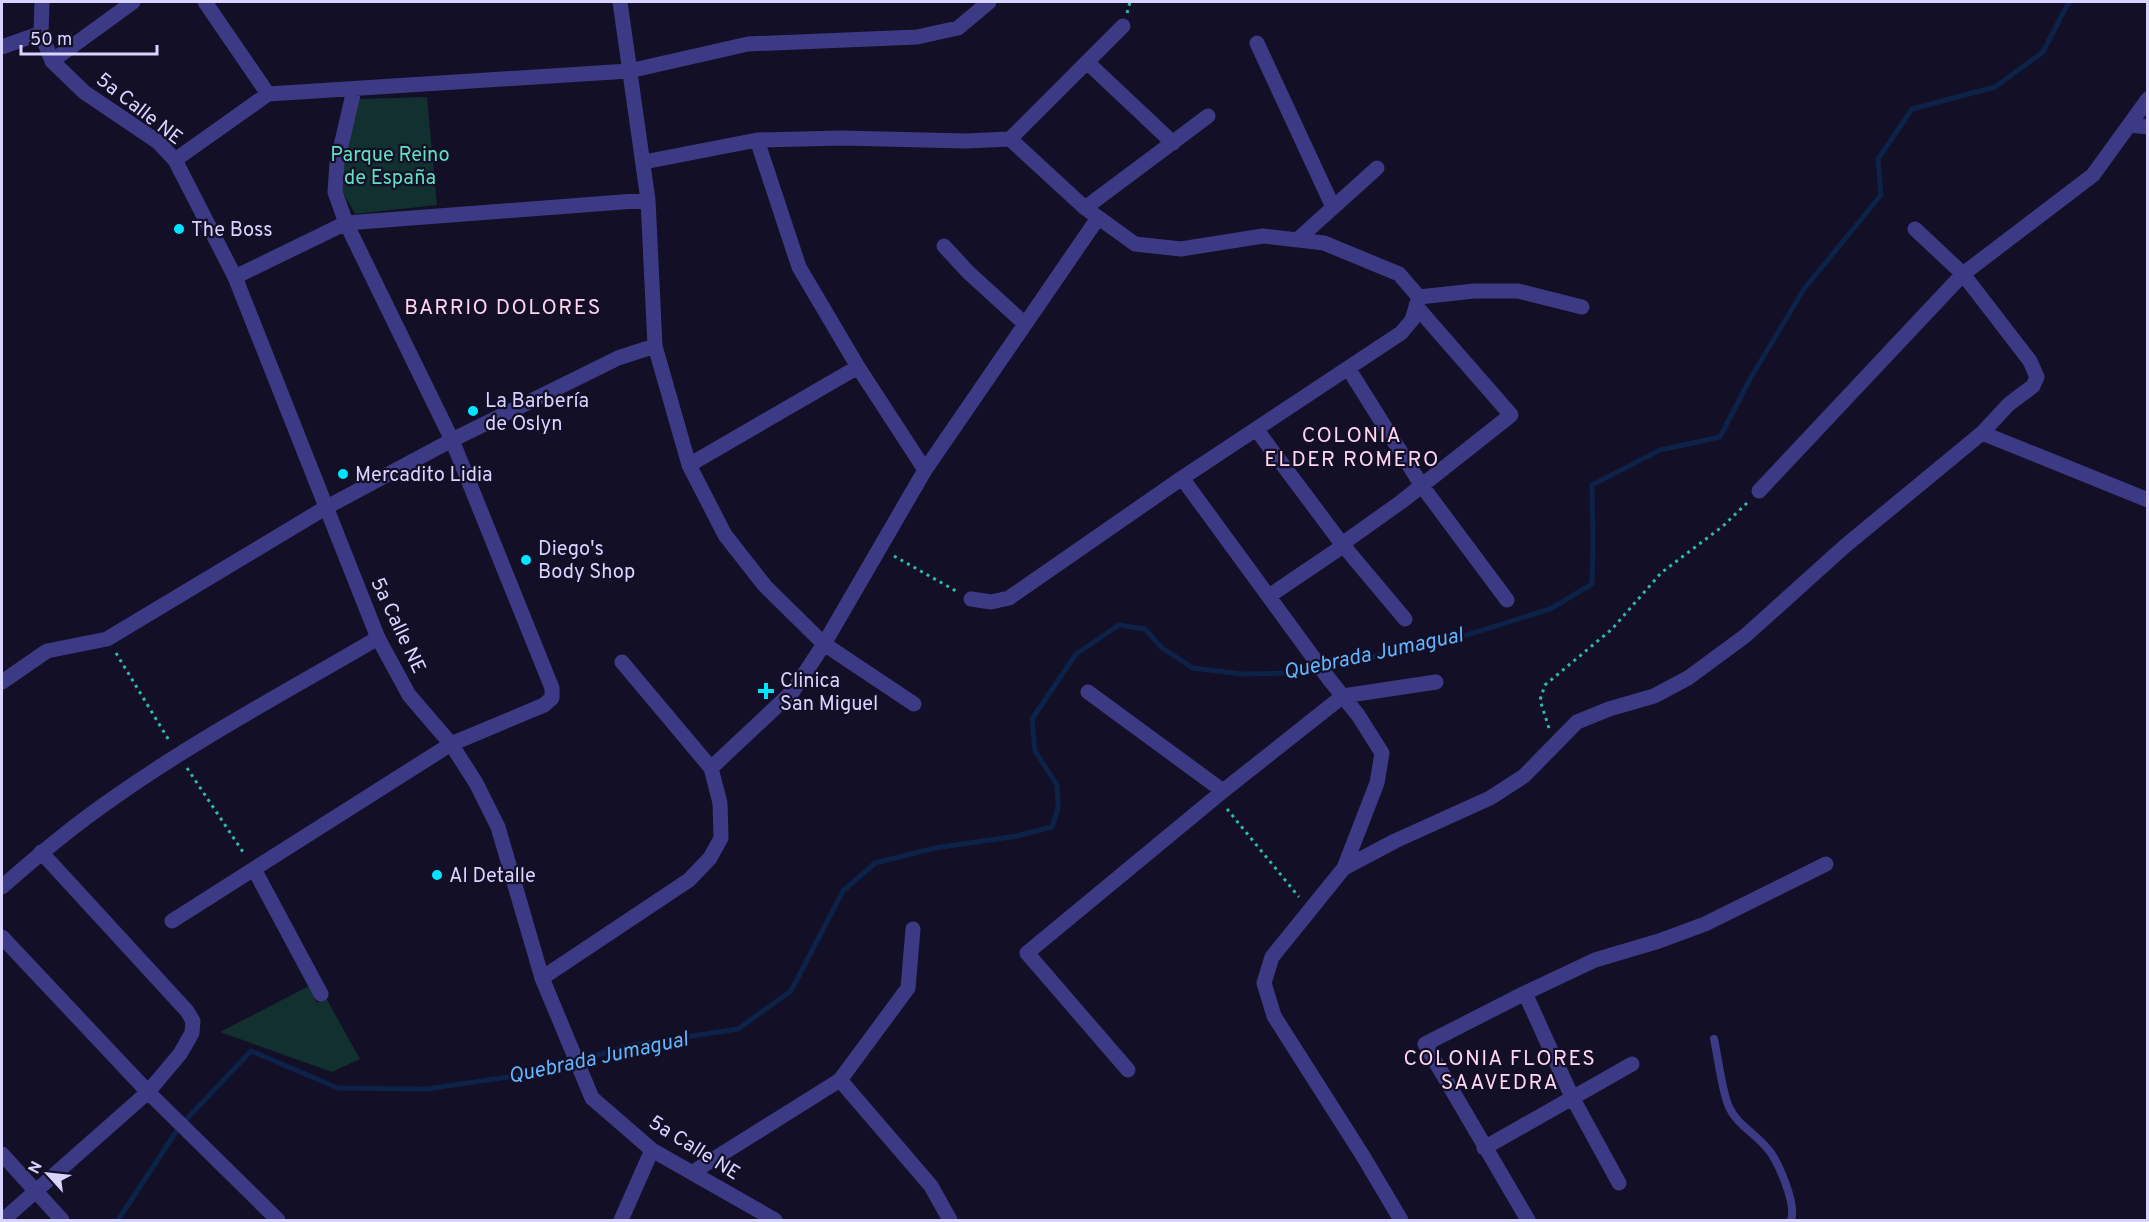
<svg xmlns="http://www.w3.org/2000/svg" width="2149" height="1222" font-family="Overpass,sans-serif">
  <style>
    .green { fill: #12302f }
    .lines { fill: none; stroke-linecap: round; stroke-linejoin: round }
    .stream { stroke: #0c2248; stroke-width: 5 }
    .path { stroke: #2fb8b0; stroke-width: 3; stroke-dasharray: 3 4.5; stroke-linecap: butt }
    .service { stroke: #3d3a85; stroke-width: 8 }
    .minor { stroke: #3d3a85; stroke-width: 15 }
    .tertiary { stroke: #3d3a85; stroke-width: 15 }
    .poi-dot { fill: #00e5ff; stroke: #130f26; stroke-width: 2 }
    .labels { text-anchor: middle; stroke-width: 4.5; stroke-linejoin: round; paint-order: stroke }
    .street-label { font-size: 20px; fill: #d9d4ff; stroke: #130f26 }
    .park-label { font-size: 20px; fill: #5fe0c0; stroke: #130f26 }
    .poi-label { font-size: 20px; fill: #d9d4ff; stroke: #130f26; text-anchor: start }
    .neighbourhood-label { font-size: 21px; letter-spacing: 1.5px; fill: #ffd6f0; stroke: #130f26 }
    .water-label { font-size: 21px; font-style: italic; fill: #62b6ff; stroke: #130f26 }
  </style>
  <rect width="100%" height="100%" fill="#130f26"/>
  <path class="green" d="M427 97 437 205 355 214 341 189 344 165 358 99Z
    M309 986 317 1003 326 998 360 1059 332 1072 220 1032Z"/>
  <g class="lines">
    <path class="stream" d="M118 1220 180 1126 251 1051 338 1088 426 1089 535 1073 633 1045 738 1029 791 991 843 891 875 863 935 848 1017 836 1052 827 1058 808 1057 785 1035 751 1032 719 1076 654 1119 625 1145 629 1162 648 1193 668 1242 674 1293 673 1438 644 1550 609 1592 584 1593 545 1592 485 1660 450 1720 437 1750 379 1804 289 1881 195 1878 159 1912 109 1995 87 2043 52 2066 7 2070 2"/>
    <path class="path" d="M1127 13 1130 2
      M894 556 956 591
      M116 653 170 742
      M1549 728 1540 700 1545 685 1612 629 1661 573 1723 526 1748 502
      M187 768 245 855
      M1227 809 1299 897"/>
    <path class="service" d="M1714 1039C1718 1057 1722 1092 1729 1107 1737 1125 1755 1133 1767 1148 1778 1160 1797 1205 1791 1220"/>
    <path class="minor" d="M205 2 268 94
      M620 2 648 200 655 346 689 465 725 535 765 586 824 644 914 704
      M1257 43 1333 207
      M2 47 41 33
      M52 61 133 2
      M1087 62 1173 143
      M2129 125 2148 127
      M1010 139 1085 208 1135 244 1181 249 1263 236 1324 243 1399 274 1419 297 1412 320 1401 333 1182 478 1329 679 1358 715 1382 753 1377 783 1344 868 1272 957 1264 983 1274 1016 1363 1156 1401 1220
      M757 140 799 267 858 367 925 470
      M175 160 268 94 629 71 748 44 917 37 958 28 989 2
      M644 162 757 140 842 138 966 141 1010 139 1123 26
      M1085 208 1208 116
      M1297 240 1377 168
      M944 246 968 272 1025 324
      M235 277 346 223 648 200
      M1419 297 1474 291H1518L1582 307
      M1348 368 1422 486 1507 600
      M1256 429 1342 544 1340 548 1269 596
      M1982 433 2148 500
      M689 465 858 367
      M1759 491 1963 274 2093 175 2148 99
      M971 599 991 602 1009 598 1182 478
      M1405 619 1342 544 1401 502 1511 415 1416 306
      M622 662 711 768
      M2 682 47 651 107 639 325 508 452 440 618 358 655 346
      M1088 692 1223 791
      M1344 868 1395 841 1490 798 1524 776 1577 722 1609 709 1654 696 1688 678 1745 636 1845 546 1982 433 2009 404 2033 386 2037 377 2030 361 1963 274 1915 229
      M254 869 321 994
      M2 887C37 856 73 826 112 799 197 739 289 690 378 638
      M172 921 451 744 544 705 552 698V688L452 440 346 223 335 192 337 163 354 90
      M2 937 148 1092 278 1220
      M542 978 689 880 710 858 721 838 720 803 711 768 793 691 824 644 925 470 1098 218
      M1525 993 1572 1097 1619 1183
      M1128 1070 1027 953 1223 791 1343 696 1436 682
      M840 1080 931 1186 950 1220
      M1484 1148 1632 1064
      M2 1154 62 1220
      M693 1172 840 1080 908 988 913 929
      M3 1220 148 1092 180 1054 192 1033 193 1021 187 1011 41 852
      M1528 1220 1425 1044 1525 993 1595 960 1659 941 1705 924 1826 864"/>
    <path class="tertiary" d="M42 2 41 33 52 61 84 92 158 142 175 160 235 277 378 638 409 695 451 744 476 783 498 827 542 978 592 1098 652 1150 775 1220
      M621 1220 652 1150"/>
  </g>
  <g class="poi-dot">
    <circle cx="179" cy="229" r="6"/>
    <circle cx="473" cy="411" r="6"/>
    <circle cx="343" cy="474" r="6"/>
    <circle cx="526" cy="560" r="6"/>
    <path d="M763 682h6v6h6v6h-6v6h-6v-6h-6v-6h6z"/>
    <circle cx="437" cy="875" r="6"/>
  </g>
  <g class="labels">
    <g class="street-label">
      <text transform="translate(140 108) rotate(38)" y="7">5a Calle NE</text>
      <text transform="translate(399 625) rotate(65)" y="7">5a Calle NE</text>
      <text transform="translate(695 1147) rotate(32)" y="7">5a Calle NE</text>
    </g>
    <g class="park-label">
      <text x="390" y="161">Parque Reino<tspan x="390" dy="23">de España</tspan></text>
    </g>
    <g class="poi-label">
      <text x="191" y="236">The Boss</text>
      <text x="485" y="407">La Barbería<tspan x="485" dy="23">de Oslyn</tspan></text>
      <text x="355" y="481">Mercadito Lidia</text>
      <text x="538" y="555">Diego's<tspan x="538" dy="23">Body Shop</tspan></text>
      <text x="780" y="687">Clinica<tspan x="780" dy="23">San Miguel</tspan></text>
      <text x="449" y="882">Al Detalle</text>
    </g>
    <g class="neighbourhood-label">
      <text x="503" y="314">BARRIO DOLORES</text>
      <text x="1352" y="442">COLONIA<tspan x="1352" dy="24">ELDER ROMERO</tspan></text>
      <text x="1500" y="1065">COLONIA FLORES<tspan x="1500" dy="24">SAAVEDRA</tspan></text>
    </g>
    <g class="water-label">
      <text transform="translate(1373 653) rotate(-12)" y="7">Quebrada Jumagual</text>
      <text transform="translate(598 1057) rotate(-12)" y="7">Quebrada Jumagual</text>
    </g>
  </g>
  <rect width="2149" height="1222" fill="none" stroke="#d9d4ff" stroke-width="6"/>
  <g transform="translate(48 1174) rotate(297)" stroke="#130f26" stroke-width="4.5" paint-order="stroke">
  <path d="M0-4.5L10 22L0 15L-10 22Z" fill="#d9d4ff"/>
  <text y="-9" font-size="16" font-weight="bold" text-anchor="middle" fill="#d9d4ff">N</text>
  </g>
  <path d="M21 45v9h136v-9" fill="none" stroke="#d9d4ff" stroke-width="3"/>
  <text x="30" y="45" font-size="18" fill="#d9d4ff" stroke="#130f26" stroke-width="4.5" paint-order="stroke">50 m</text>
</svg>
